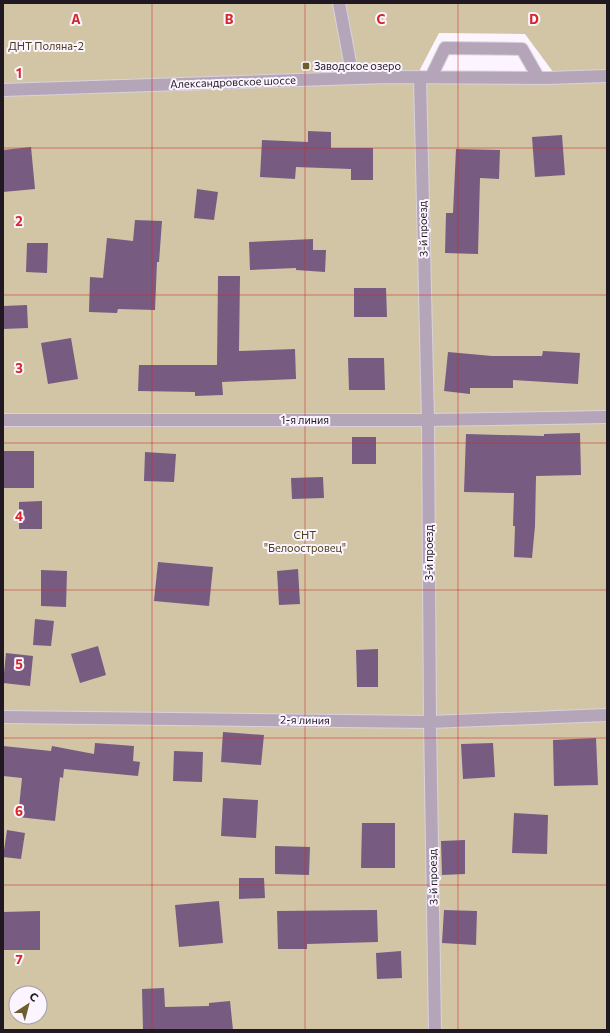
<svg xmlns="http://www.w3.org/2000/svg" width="610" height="1033" font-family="Commissioner,sans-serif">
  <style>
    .green { fill: #d1c5a6; fill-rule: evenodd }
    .building { fill: #785b81 }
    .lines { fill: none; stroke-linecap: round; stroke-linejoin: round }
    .minor-casing { stroke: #d9d2dc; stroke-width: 14 }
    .minor { stroke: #b4a6b8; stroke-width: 12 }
    .grid { fill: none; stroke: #d62828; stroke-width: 1; stroke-opacity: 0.55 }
    .poi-dot { fill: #6f5d2b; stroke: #fcf5ff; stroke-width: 1.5 }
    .labels { text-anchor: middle; stroke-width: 4; stroke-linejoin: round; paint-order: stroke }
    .park-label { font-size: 11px; fill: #4c3e17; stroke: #fcf5ff }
    .poi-label { font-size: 11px; fill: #201922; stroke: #fcf5ff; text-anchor: start }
    .street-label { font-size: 11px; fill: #201922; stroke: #fcf5ff }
    .grid-label { font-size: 13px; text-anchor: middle; font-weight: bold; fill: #d62828; stroke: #fcf5ff; stroke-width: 4; stroke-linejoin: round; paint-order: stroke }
  </style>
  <rect width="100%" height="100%" fill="#fcf5ff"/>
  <path class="green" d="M3 3H607V1030H3ZM439 33 525 34 556 76 416 77ZM16 993H40V1017H16Z"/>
  <path class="building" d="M308 131 331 132V148H373V180H351V169L296 167 295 179 260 177 262 140 308 142Z
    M562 135 565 175 535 177 532 137Z
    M31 147 35 189 3 192V150Z
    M456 149 500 150 499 179 480 178 478 254 445 253 446 213H453Z
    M197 189 218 192 214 220 194 218Z
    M135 220 162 221 159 262H157L155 310 118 309 117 313 89 312 90 277 103 278 107 238 133 241Z
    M313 239V250H326L325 272 296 270V268L250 270 249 242Z
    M27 243H48L47 273 26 272Z
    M218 276H240L239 351 295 349 296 379 222 382 223 395 195 396V392L138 391 139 365H217Z
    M354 288H386L387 317H354Z
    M27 305 28 328 3 329V306Z
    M71 338 78 379 48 384 41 343Z
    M543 351 580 353 578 384 513 380V388H470V394L444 391 448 352 492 356H542Z
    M348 358H384L385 390H349Z
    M580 433 581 475 536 476 535 526 532 558 514 557 515 526H513L514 493 464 492 466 434 544 436V434Z
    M352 437H376V464H352Z
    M3 451H34V488H3Z
    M145 452 176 454 174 482 144 481Z
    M323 477 324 498 292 499 291 478Z
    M42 501V529H19V502Z
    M158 562 213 567 209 606 154 601Z
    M298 569 300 604 279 605 277 571Z
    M41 570 67 571 66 607 41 606Z
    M35 619 54 621 51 646 33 645Z
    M98 646 106 675 80 683 71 654Z
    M378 649V687H357L356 650Z
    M6 653 33 656 30 686 3 683Z
    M223 732 264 735 261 765 221 762Z
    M596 738 598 785 554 786 553 740Z
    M95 743 134 746 133 761 140 762 138 776 64 769 63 778 60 777 55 821 18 817 22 778 3 776V746L51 751 52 746 94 754Z
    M493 743 495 777 463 779 461 744Z
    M174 751 203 752 202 782 173 781Z
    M223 798 258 800 256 838 221 836Z
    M514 813 548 815 547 854 512 853Z
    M362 823H395V868H361Z
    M7 830 25 833 21 859 3 857Z
    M465 840V874L442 875 441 841Z
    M275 846 310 847 309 875 275 874Z
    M239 878H264L265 898 239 899Z
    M219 901 223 943 179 947 175 905Z
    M377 910 378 942 307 944V949H278L277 911Z
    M444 910 477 911 476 945 442 943Z
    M40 911V950H3V912Z
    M401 951 402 978 377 979 376 953Z
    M164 988 165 1007 209 1006V1003L230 1001 233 1030H143L142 989Z"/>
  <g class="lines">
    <defs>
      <path id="minor" d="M339 3 353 78
        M420 77 428 420 430 722 435 1030
        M431 77 445 48 522 49 538 77
        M3 90 387 77 548 78 607 76
        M3 420H428L607 417
        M3 717 430 722 607 715"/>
    </defs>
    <use href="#minor" class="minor-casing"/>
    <use href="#minor" class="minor"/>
  </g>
  <path class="grid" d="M152 3V1030M305 3V1030M458 3V1030M3 148H607M3 295H607M3 443H607M3 590H607M3 738H607M3 885H607"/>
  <rect class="poi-dot" x="302" y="62" width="8" height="8" rx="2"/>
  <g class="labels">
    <g class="park-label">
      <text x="46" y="50">ДНТ Поляна-2</text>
      <text x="305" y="539">СНТ<tspan x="305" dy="13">"Белоостровец"</tspan></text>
    </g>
    <g class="poi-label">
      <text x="314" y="70">Заводское озеро</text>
    </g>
    <g class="street-label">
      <text transform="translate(233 82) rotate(-2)" y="4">Александровское шоссе</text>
      <text transform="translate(423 229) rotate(-91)" y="4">3-й проезд</text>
      <text x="305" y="424">1-я линия</text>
      <text transform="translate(429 553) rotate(-90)" y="4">3-й проезд</text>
      <text transform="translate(305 720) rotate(1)" y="4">2-я линия</text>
      <text transform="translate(433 877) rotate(-91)" y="4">3-й проезд</text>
    </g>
  </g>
  <g class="grid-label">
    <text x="76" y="24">A</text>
    <text x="229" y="24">B</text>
    <text x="381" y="24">C</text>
    <text x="534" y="24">D</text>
    <text x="19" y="78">1</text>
    <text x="19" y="226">2</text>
    <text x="19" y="373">3</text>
    <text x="19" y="521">4</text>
    <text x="19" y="669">5</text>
    <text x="19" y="816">6</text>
    <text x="19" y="964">7</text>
  </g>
  <rect width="610" height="1033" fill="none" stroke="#201922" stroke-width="8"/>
  <g transform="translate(28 1005) rotate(36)"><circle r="19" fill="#fcf5ff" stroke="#a49da7"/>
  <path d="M0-3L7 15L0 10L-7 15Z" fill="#6f5d2b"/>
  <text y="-6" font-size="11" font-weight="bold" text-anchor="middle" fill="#201922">С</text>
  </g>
</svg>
